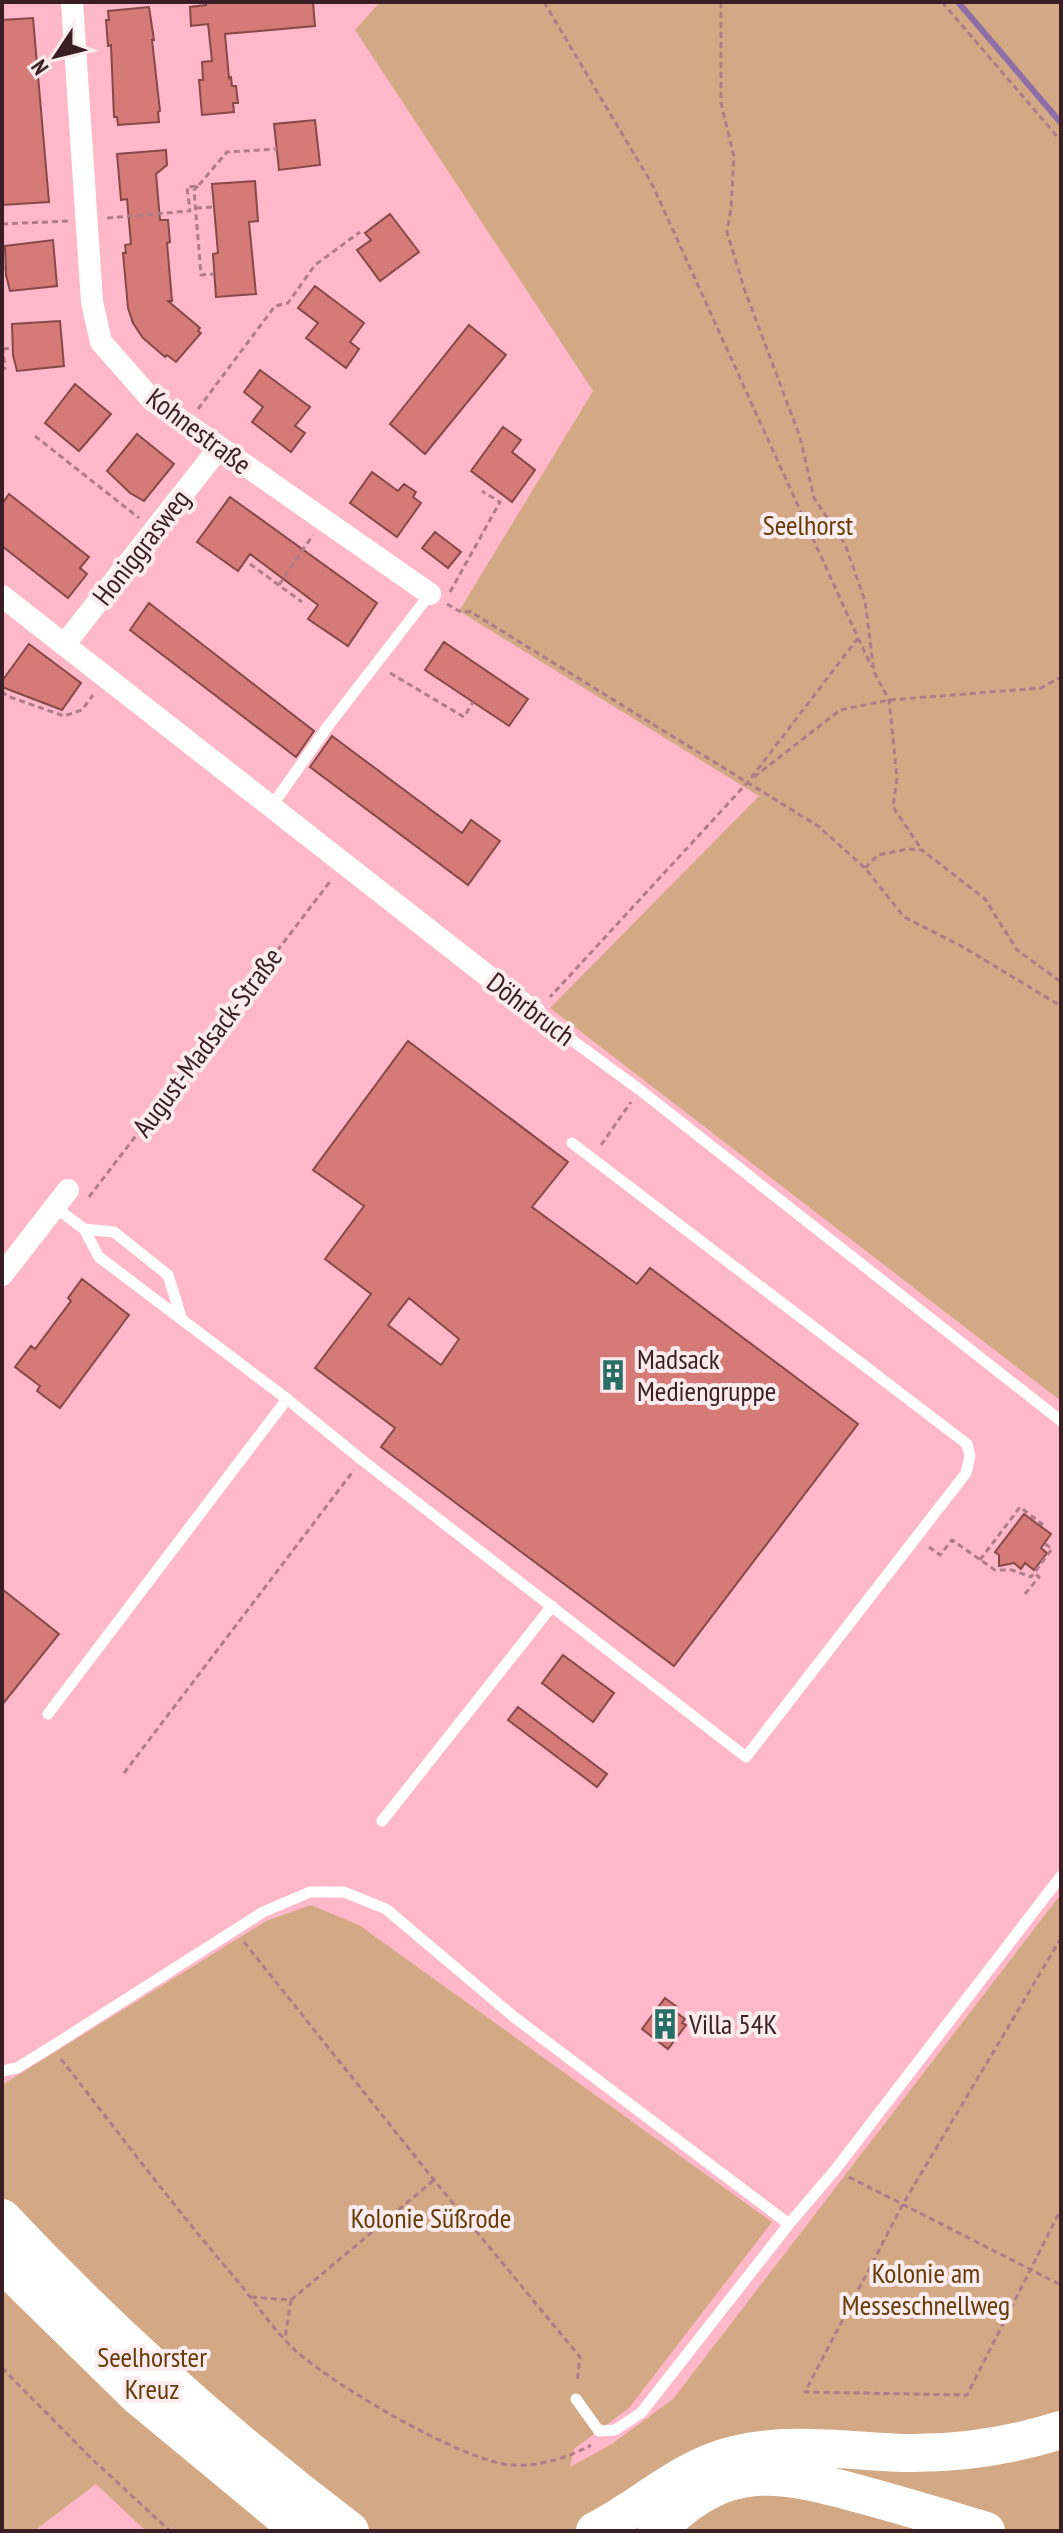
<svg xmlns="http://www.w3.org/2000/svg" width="1063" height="2533" font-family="'PT Sans Narrow',sans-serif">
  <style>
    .green { fill: #d3a985 }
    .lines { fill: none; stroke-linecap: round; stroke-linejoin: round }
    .stream { stroke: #8e6fa8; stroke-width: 6 }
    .building { fill: #d57a77; stroke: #864947; stroke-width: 2; fill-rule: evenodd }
    .path { stroke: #b17c8a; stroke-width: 3; stroke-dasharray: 6 4; stroke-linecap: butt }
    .lane { stroke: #fff; stroke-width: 11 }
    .street { stroke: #fff; stroke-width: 22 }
    .highway { stroke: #fff; stroke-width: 38 }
    .labels { text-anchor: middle; stroke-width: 8; stroke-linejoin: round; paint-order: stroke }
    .street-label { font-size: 28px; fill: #391e26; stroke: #faebee }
    .park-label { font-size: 28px; fill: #673b07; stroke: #faebee }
    .poi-label { font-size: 28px; fill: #391e26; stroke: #faebee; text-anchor: start }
  </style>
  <rect width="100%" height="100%" fill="#feb8ca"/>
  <path class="green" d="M380 2H1061V1401L550 1008 759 796 459 611 593 391 355 30Z
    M1061 1894V2531H146L96 2484 34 2531H2V2085L266 1921 311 1905 359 1925 772 2222 629 2408 574 2449 570 2467 612 2444 673 2399Z"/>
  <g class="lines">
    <path class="stream" d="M958 2 1061 123"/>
  </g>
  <path class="building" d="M206 2H313L315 26 225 34 229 78 231 77 232 86H236L238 103H233L234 112 202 115 199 80H203L202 62 212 61 208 24 191 26 190 7 206 5Z
    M149 7 154 40H152L160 111 158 112 159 122 118 125 117 117H114L111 45 108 46 106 20H109L108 11Z
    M33 18 49 202 2 205V20Z
    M315 120 320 165 279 170 274 124Z
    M166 150 167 165 156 174 160 220H168L170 242 167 243 172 301H168L200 328 198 331 201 333 176 362 167 355 165 357 143 338 133 323 128 308 123 253H126L125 245 131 244 127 199 121 200 117 154Z
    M255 181 258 221 249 222 256 294 216 297 213 254 218 253 212 184Z
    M390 214 419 252 380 281 357 250 371 240 365 233Z
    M53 240 57 286 10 291 6 275 5 246Z
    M315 286 364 323 350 342 359 349 346 368 306 338 318 323 298 308Z
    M60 321 64 366 17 371 13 355 12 324Z
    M469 325 506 355 425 454 390 424Z
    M260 370 310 407 295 426 305 433 291 452 252 422 263 407 244 392Z
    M75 384 111 414 79 451 45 423Z
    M503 427 521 440 512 452 535 470 512 502 471 471Z
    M137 434 174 464 144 501 130 493 107 471Z
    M372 472 398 491 404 484 416 492 413 497 421 503 397 537 350 503Z
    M9 494 89 557 80 568 87 574 68 598 2 546V504Z
    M230 497 377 603 348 646 308 619 318 605 250 554 238 571 197 542Z
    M435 532 461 552 448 568 422 548Z
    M149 603 314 731 296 757 130 630Z
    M444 642 528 699 509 726 425 670Z
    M29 644 81 683 62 710 2 687V681Z
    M332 736 462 833 471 820 500 841 468 885 310 767Z
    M408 1041 568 1162 532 1207 637 1284 650 1268 858 1424 674 1666 381 1447 395 1428 315 1368 371 1294 325 1259 364 1206 313 1170ZM409 1298 459 1339 441 1365 388 1325Z
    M82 1279 129 1315 60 1408 37 1391 40 1386 15 1367 31 1346 35 1349 71 1301 68 1298Z
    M1024 1514 1051 1534 1041 1548 1047 1553 1034 1570 1025 1563 1021 1569 1014 1563 999 1566V1555L995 1552Z
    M2 1589 59 1634 2 1705Z
    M563 1655 614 1693 593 1722 542 1683Z
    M518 1707 607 1774 597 1787 508 1720Z
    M665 1998 677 2007 674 2011 685 2019 682 2023 686 2025 668 2049 642 2029Z"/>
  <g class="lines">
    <path class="path" d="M544 2 653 186 858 638 748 782 550 997
      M721 2V103L734 157 731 208 727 232 744 288 800 437 814 498 845 544 865 601 874 672 889 700 897 778 893 807 922 850
      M942 2 1061 141
      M198 186 194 190 201 275 214 274
      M196 208 214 207
      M107 218 190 211 187 187 198 186 227 152 277 149
      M2 224 68 221
      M2 268H5
      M2 337 5 370
      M3 349 12 348
      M198 409 275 306 288 303 315 265 360 232
      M35 436 139 518
      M250 564 302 602
      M279 585 313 535
      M450 592 500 502 482 491
      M447 604 459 611 471 612 818 826 865 868 904 917 963 947 1061 1006
      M858 638 872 667
      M390 673 464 717 473 702
      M2 691 7 696 64 716 82 710 93 695
      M754 777 840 710 889 700 1041 688 1061 677
      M865 868 878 855 908 849 922 850 985 899 1017 950 1061 982
      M601 1145 631 1102
      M89 1197 332 879
      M929 1547 940 1555 952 1540 995 1570H1012L1031 1577 1052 1549 1044 1543
      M980 1560 1020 1507 1042 1524 1040 1526
      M1025 1594 1039 1577 1034 1573
      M124 1773 354 1470
      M1061 1938 903 2204 805 2392 967 2395 1061 2209
      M244 1942 434 2180 580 2357 577 2383
      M61 2059C118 2132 174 2207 235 2278 255 2302 274 2331 297 2352 336 2386 460 2460 510 2465 538 2467 568 2458 591 2445
      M849 2177 1061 2285
      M251 2297 291 2300 285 2338
      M291 2300 434 2180
      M2 2368 92 2459 170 2531"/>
    <path class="lane" d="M271 807 328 726 430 594
      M535 1013 640 1090 1061 1421
      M55 1207 84 1229 99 1257 287 1399 362 1460 746 1757 966 1473 970 1456 967 1444 572 1143
      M84 1229 114 1232 168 1275 181 1317
      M48 1714 287 1399
      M382 1821 552 1606
      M2 2071 17 2068 51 2047 263 1912 310 1892H344L386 1909 514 2017 789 2224
      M576 2399 599 2431 615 2430 641 2413 789 2224 835 2170 1061 1876"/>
    <path class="street" d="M72 2 92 302 101 342 152 400 430 594
      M2 596 535 1013
      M64 645 219 448
      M2 1275 68 1190"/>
    <path class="highway" d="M2 2218C109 2332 225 2436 350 2531
      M2 2263 137 2395 301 2531
      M595 2531C642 2507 681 2468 734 2455 790 2441 847 2451 904 2453 958 2454 1010 2446 1061 2430
      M657 2531C726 2458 780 2472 867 2496 907 2507 947 2519 986 2531"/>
  </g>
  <defs>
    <symbol id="building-bare" viewBox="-9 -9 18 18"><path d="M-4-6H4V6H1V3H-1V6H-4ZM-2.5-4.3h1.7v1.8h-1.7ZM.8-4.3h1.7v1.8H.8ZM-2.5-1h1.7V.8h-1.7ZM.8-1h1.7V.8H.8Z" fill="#286f65" stroke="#faebee" stroke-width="2.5" paint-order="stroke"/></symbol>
  </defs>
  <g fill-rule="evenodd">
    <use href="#building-bare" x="591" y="1353" width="44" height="44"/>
    <use href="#building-bare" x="643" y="2002" width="44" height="44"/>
  </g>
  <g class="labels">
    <g class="street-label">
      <text transform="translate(199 431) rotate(37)" y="10">Kohnestraße</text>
      <text transform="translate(141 547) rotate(-52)" y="10">Honiggrasweg</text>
      <text transform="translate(531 1009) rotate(37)" y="10">Döhrbruch</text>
      <text transform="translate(207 1042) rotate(-53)" y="10">August-Madsack-Straße</text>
    </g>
    <g class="park-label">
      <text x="808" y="535">Seelhorst</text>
      <text x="431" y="2228">Kolonie Süßrode</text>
      <text x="926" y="2283">Kolonie am<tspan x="926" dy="32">Messeschnellweg</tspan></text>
      <text x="152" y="2367">Seelhorster<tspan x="152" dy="32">Kreuz</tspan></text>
    </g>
    <g class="poi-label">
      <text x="637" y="1369">Madsack<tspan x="637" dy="32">Mediengruppe</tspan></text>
      <text x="689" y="2034">Villa 54K</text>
    </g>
  </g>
  <rect width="1063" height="2533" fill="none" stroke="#391e26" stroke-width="8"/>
  <g transform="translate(56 56) rotate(235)" stroke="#faebee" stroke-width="6" paint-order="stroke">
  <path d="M0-6L14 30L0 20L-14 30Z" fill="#391e26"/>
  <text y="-12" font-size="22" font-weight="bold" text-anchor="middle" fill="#391e26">N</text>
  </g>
</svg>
